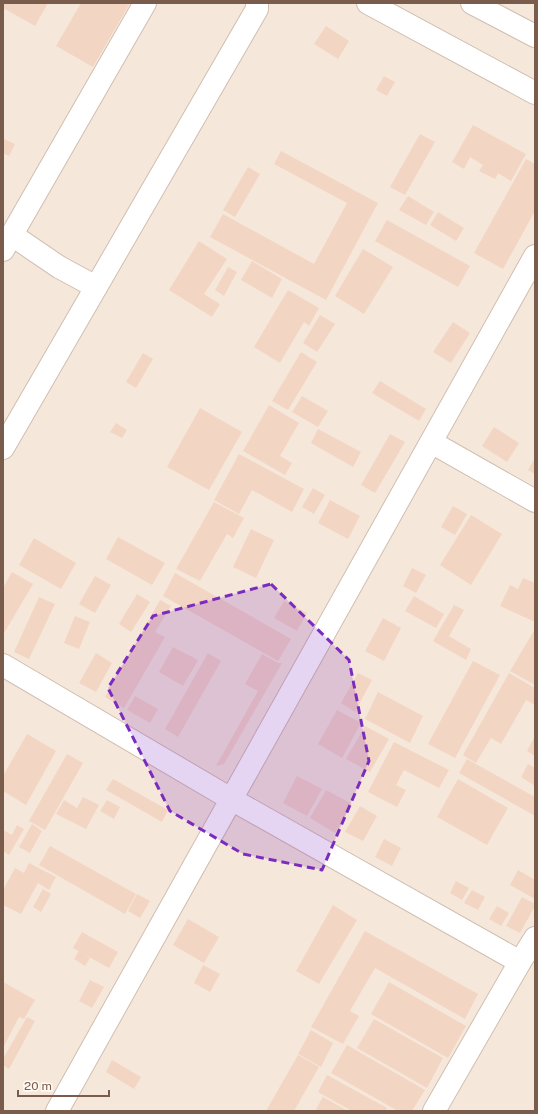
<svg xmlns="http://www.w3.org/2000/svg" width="538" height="1114" font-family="'Public Sans',sans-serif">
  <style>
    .residential { fill: #f5e8da }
    .building { fill: #f3d5c3 }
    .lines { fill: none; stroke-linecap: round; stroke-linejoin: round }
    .minor-casing { stroke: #d1beb0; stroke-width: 24 }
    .tertiary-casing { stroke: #d1beb0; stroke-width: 24 }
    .minor { stroke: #fff; stroke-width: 22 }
    .tertiary { stroke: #fff; stroke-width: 22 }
    .marked { fill: #7b2cbf; fill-opacity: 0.2; stroke: #7b2cbf; stroke-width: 3; stroke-dasharray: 8 5; stroke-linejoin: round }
  </style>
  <rect width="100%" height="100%" fill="#fdf6ec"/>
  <path class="residential" d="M3 3H535V1111H3Z"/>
  <path class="building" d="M3 3H48L35 26 3 8Z
    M81 3H130L93 67 56 46Z
    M326 26 349 41 338 59 314 44Z
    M384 76 395 82 387 96 376 90Z
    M473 125 526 154 511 181 498 173 495 179 479 171 483 165 470 157 464 169 452 162Z
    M420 134 435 142 405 195 390 187Z
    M4 139 15 144 9 156 3 153V142Z
    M281 151 378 203 326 300 210 237 223 214 314 264 347 203 274 164Z
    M526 159 535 164V211L503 269 474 253Z
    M248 167 260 174 235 217 223 210Z
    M408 196 434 212 426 225 399 210Z
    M438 212 464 228 456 241 430 225Z
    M387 220 470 266 458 287 375 241Z
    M199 241 227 259 204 294 220 304 212 317 169 290Z
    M363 249 393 267 364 314 335 296Z
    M252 261 282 279 272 298 241 280Z
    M228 267 237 272 224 296 215 290Z
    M288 290 319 308 309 326 304 322 280 363 254 347Z
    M320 315 335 324 317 352 303 343Z
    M453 322 470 333 451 363 433 352Z
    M301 352 317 362 288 410 272 401Z
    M143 353 153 359 136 388 126 382Z
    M380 381 426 409 419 421 372 393Z
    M302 396 328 411 318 427 292 412Z
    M269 405 299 423 280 456 292 463 285 475 243 451Z
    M200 408 242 432 209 490 167 467Z
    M116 423 127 430 122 438 110 432Z
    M494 427 519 443 507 462 482 446Z
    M318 429 361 452 353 467 311 443Z
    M390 434 405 442 375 493 361 485Z
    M239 454 304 489 292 512 252 490 239 514 214 500Z
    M535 458V474L528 470Z
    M313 488 325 495 314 514 302 507Z
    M330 500 360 516 348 539 318 523Z
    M214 502 244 518 233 538 227 534 200 581 176 569Z
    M453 506 467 514 455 535 441 527Z
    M471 515 502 534 471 585 440 565Z
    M251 529 274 540 256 578 233 567Z
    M118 537 165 563 152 585 106 559Z
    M34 538 76 563 61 589 19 565Z
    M412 568 426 575 416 593 403 586Z
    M12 572 33 584 3 635V588Z
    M175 573 291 639 278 661 163 596Z
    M95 576 111 585 95 613 79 604Z
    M523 578 535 583V622L500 606 510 585 518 589Z
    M137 594 150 602 131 632 119 624Z
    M414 596 444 614 436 628 405 611Z
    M39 597 55 604 29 659 14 652Z
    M160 600 171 606 155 632 165 637 124 708 105 697Z
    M284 601 307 613 297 631 274 618Z
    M454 605 464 610 449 636 471 649 466 660 433 641Z
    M75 616 90 622 79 649 64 643Z
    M383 618 401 628 384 661 365 651Z
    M535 629V685L510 671Z
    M173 647 198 660 183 686 159 672Z
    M96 653 112 663 96 692 79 683Z
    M208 653 221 661 178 737 165 729Z
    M262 654 278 663H282L224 764 216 766 258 691 245 684Z
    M473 661 500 675 455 758 428 744Z
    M358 673 372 680 355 712 341 703Z
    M509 673 535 688V705L526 700 501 744 491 738 476 763 463 755Z
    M378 692 423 716 410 743 365 719Z
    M135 696 158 709 150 723 127 710Z
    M337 710 361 723 342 758 318 744Z
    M365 726 389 739 370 772 346 759Z
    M27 734 56 751 26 805 3 791V776Z
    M534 738 535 739V756L527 751Z
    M394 742 449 770 439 788 404 770 396 785 406 790 397 807 368 792Z
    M67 754 83 763 45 830 29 821Z
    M467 759 535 797V816L459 773Z
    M528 764 535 768V786L521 777Z
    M297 776 322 789 307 816 283 803Z
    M113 779 168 810 162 822 106 790Z
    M458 779 508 808 487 845 437 817Z
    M326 790 352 804 335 833 310 818Z
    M83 797 99 805 86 829 56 814 64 800 77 808Z
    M107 800 120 807 114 819 100 811Z
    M360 806 377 816 363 841 345 832Z
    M32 824 42 831 30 853 19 847Z
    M17 825 24 829 9 855 3 851V830L12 835Z
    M384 839 401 848 392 866 375 857Z
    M50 846 136 894 125 914 39 865Z
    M29 863 56 877 49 890 38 883 21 914 3 905V890L15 868 24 873Z
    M518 870 535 880V899L510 885Z
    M456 881 469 888 462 900 450 893Z
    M43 889 51 894 41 912 33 907Z
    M472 890 485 897 478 910 464 903Z
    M137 894 150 901 140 918 128 911Z
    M522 897 535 904V906L520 933 506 926Z
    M333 905 357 920 319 984 296 971Z
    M497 906 509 913 501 926 489 919Z
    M188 919 219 937 204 963 173 945Z
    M365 931 478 994 465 1019 375 968 350 1011 359 1016 343 1044 311 1027Z
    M82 932 118 952 109 968 73 948Z
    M79 951 90 958 85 966 74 959Z
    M203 965 220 974 210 992 194 983Z
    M90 980 104 987 92 1008 79 1001Z
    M3 982 35 1000 24 1019 19 1017 3 1048Z
    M389 982 466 1026 448 1058 371 1014Z
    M27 1017 35 1021 9 1069 3 1065V1059Z
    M374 1019 443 1058 427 1088 357 1048Z
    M311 1030 333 1043 321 1067 298 1054Z
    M347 1045 425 1090 412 1111H398L331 1073Z
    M298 1055 319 1067 294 1111H266Z
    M112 1060 141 1077 134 1089 106 1072Z
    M327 1075 387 1108 385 1111H352L318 1092Z
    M323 1097 348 1111H315Z"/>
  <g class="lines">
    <defs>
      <path id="minor" d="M12 235 59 267 96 287
        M3 250 145 3
        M431 442 535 501
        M3 665 231 799 520 962
        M57 1111 535 256
        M434 1111 520 962 535 938"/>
      <path id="tertiary" d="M368 3 535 93
        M472 3 535 36
        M3 448 257 9V3"/>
    </defs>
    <use href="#minor" class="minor-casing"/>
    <use href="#tertiary" class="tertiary-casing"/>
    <use href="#minor" class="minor"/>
    <use href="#tertiary" class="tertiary"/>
  </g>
  <path class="marked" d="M271 584 349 660 369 761 322 870 243 854 170 811 108 688 153 616Z"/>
  <rect width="538" height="1114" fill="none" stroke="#7a5c4d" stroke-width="8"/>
  <path d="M18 1090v6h91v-6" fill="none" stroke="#7a5c4d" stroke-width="2"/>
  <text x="24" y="1090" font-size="12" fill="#7a5c4d" stroke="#fffaf3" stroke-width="3" paint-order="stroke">20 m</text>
</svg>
